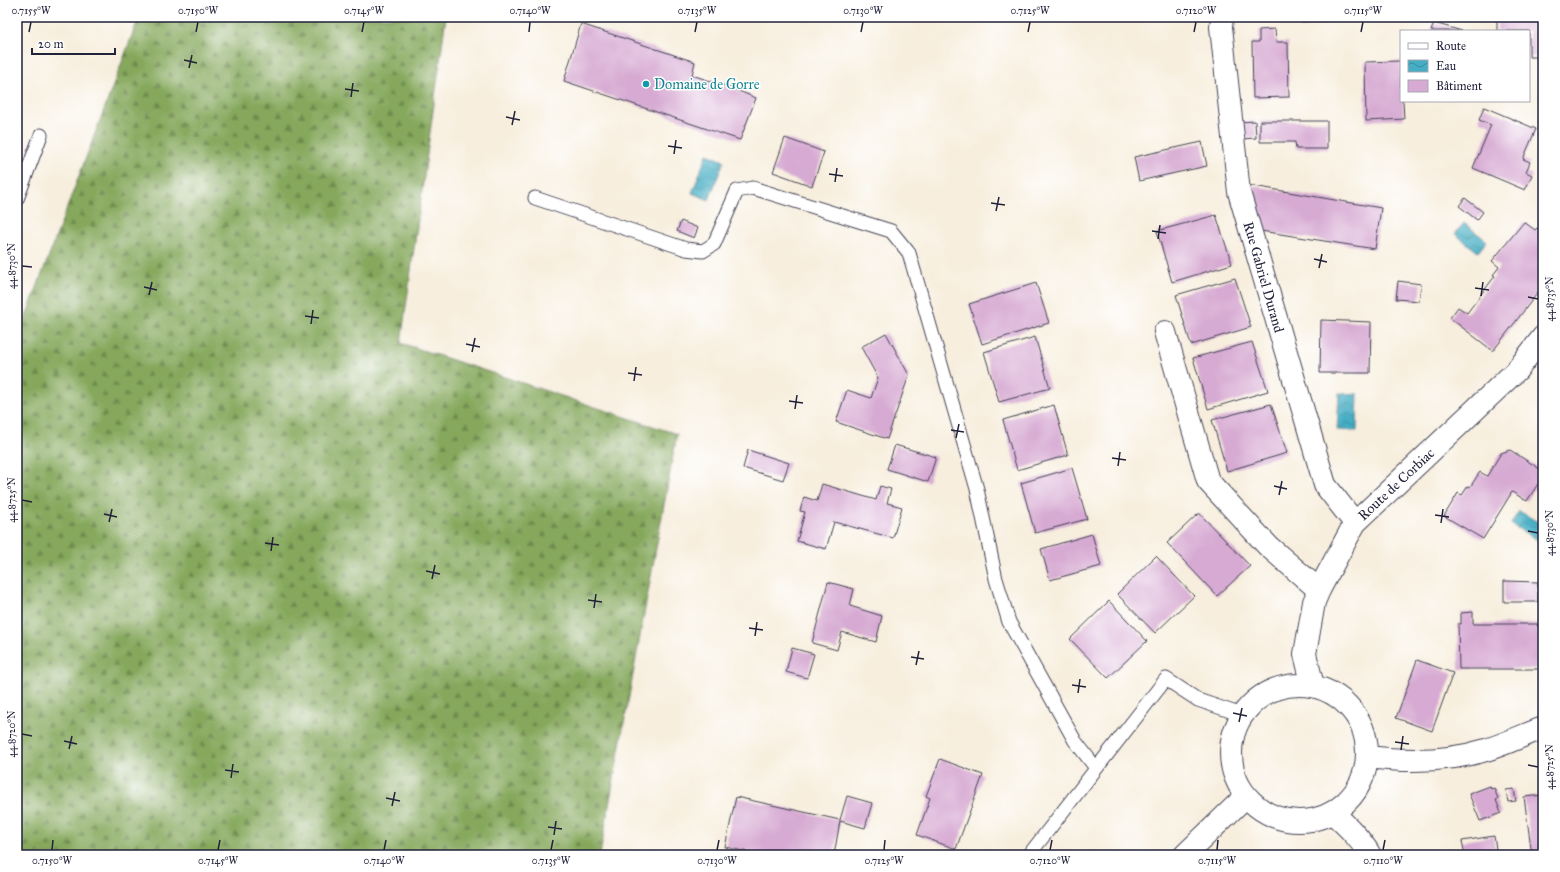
<svg xmlns="http://www.w3.org/2000/svg" width="1560" height="872" font-family="'IM FELL Great Primer',serif">
  <style>
    .forest { fill: url(#forest-firs); stroke: #54654c }
    .water { fill: url(#water-waves); stroke: #346880 }
    .building { fill: #d7aad3 }
    .lines { fill: none; stroke-linecap: round; stroke-linejoin: round }
    .service-casing { stroke: #424153; stroke-width: 15 }
    .minor-casing { stroke: #424153; stroke-width: 24 }
    .tertiary-casing { stroke: #424153; stroke-width: 24 }
    .service { stroke: #fff; stroke-width: 13 }
    .minor { stroke: #fff; stroke-width: 22 }
    .tertiary { stroke: #fff; stroke-width: 22 }
    .ticks { fill: none; stroke: #22223b; stroke-width: 1.5 }
    .culture-dot { fill: #0f9aa8; stroke: #fff; stroke-width: 1.5 }
    .labels { text-anchor: middle; stroke-width: 3; stroke-linejoin: round; paint-order: stroke }
    .culture-label { font-size: 14px; fill: #0d838f; stroke: #fff; text-anchor: start }
    .street-label { font-size: 14px; fill: #22223b; stroke: #fff }
    .neatline { fill: none; stroke: #22223b; stroke-width: 1.5 }
    .ticks-label { font-size: 10px; text-anchor: middle; fill: #22223b }
  </style>
  <defs>
    <pattern id="forest-firs" width="22" height="20" patternUnits="userSpaceOnUse"><rect width="22" height="20" fill="#85a85c"/><path d="M5 1l3.5 6h-7zM16 11l3.5 6h-7z" fill="#6c884d"/></pattern>
    <pattern id="water-waves" width="16" height="10" patternUnits="userSpaceOnUse"><rect width="16" height="10" fill="#45aec4"/><path d="M0 5q4-4 8 0t8 0" fill="none" stroke="#398da0"/></pattern>
  </defs>
  <rect width="100%" height="100%" fill="#fff"/>
  <filter id="ink" filterUnits="userSpaceOnUse"><feTurbulence type="fractalNoise" baseFrequency=".025" numOctaves="2"/><feDisplacementMap in="SourceGraphic" scale="8" xChannelSelector="R" yChannelSelector="G"/><feConvolveMatrix kernelMatrix="1 2 1 2 8 2 1 2 1" color-interpolation-filters="sRGB"/></filter>
  <filter id="wash" filterUnits="userSpaceOnUse"><feTurbulence type="fractalNoise" baseFrequency=".012" numOctaves="4" result="noise"/><feDisplacementMap in="SourceGraphic" scale="16" xChannelSelector="R" yChannelSelector="G"/><feGaussianBlur stdDeviation="0.9" result="paint"/><feColorMatrix in="noise" values="0 0 0 0 0 0 0 0 0 0 0 0 0 0 0 0 0 1.4 0 .05"/><feComposite in="paint" operator="in"/></filter>
  <g filter="url(#wash)">
    <rect width="100%" height="100%" fill="#f7eedd"/>
    <path class="forest" d="M139 17H446L401 343 677 434 600 855H17V340Z"/>
    <path class="water" d="M707 154 724 161 709 200 692 193Z
      M1464 223 1487 241 1478 252 1455 234Z
      M1339 393 1358 394 1357 431 1337 430Z
      M1519 511 1543 525V534L1539 541 1511 524Z"/>
    <g id="blocks">
      <path class="building" d="M1296 17H1357V20L1296 22Z
        M1497 17 1543 18V57H1529V31H1497Z
        M1434 23 1462 31H1431Z
        M581 24 695 62 692 75 729 87 756 98 740 140 564 81Z
        M1275 29 1276 42H1288L1289 97 1253 98 1252 42H1259V30Z
        M1401 61V101H1403L1404 119 1366 121 1365 62Z
        M1484 107 1536 129 1523 159 1530 162 1526 172 1532 175 1525 190 1473 168 1491 125 1479 120Z
        M1255 121 1256 138 1241 139 1240 122Z
        M1260 121H1327V149H1296L1295 142H1260Z
        M785 138 824 152 812 186 773 172Z
        M1202 142 1207 166 1139 181 1134 157Z
        M1248 185 1381 208 1375 249 1261 231Z
        M1465 198 1483 212 1477 220 1459 206Z
        M1216 215 1232 264 1172 282 1157 231Z
        M681 221 698 228 694 238 677 231Z
        M1524 222 1535 230 1537 228 1543 232V286L1493 351 1450 318 1458 307 1467 313 1495 276 1493 275 1499 267 1492 261Z
        M1235 278 1251 327 1191 345 1176 295Z
        M1398 281 1421 284 1419 301 1396 299Z
        M1036 283 1049 323 982 344 969 304Z
        M1321 320 1371 322 1370 373H1320Z
        M886 333 909 375 887 439 836 422 847 390 871 398 878 378 861 347Z
        M1035 337 1050 388 999 402 984 352Z
        M1252 342 1268 391 1208 409 1193 358Z
        M1271 404 1287 453 1227 471 1212 420Z
        M1054 405 1068 455 1017 470 1003 420Z
        M895 445 936 457 928 482 887 469Z
        M748 450 789 463 783 480 743 468Z
        M1510 450 1543 471V476L1527 501 1512 492 1483 539 1444 516 1458 493 1462 495 1468 486 1470 487 1480 472 1487 476 1501 453Z
        M1072 468 1087 519 1035 533 1021 483Z
        M822 484 876 500 880 486 891 489 887 503 902 507 893 538 834 522 826 549 797 541 805 512 800 511 804 497 817 501Z
        M1199 513 1250 566 1217 596 1167 543Z
        M1092 534 1101 566 1050 580 1041 549Z
        M1156 556 1194 596 1155 633 1117 594Z
        M1504 581 1538 582V602H1504Z
        M828 582 854 589 850 606 882 616 876 642 842 632 837 650 812 643Z
        M1109 601 1147 641 1108 678 1070 639Z
        M1473 612V624H1538L1537 626H1543V669H1459L1458 624H1461V613Z
        M792 648 814 654 807 678 786 672Z
        M1417 660 1453 673 1432 731 1396 718Z
        M940 759 983 775 956 849 917 835 930 798 926 796Z
        M1490 786 1491 789 1494 788 1498 799 1496 800 1501 813 1480 821 1469 794Z
        M1514 789 1516 801 1508 802 1506 790Z
        M1543 795V855H1532L1524 797Z
        M847 796 872 803 865 828 840 821 834 855H762L725 847 736 797 840 820Z
        M1494 836 1497 855H1465L1462 841Z"/>
    </g>
  </g>
  <g filter="url(#ink)">
    <use href="#blocks" fill-opacity="0" stroke="#424153" stroke-width="1"/>
    <g class="lines">
      <defs>
        <path id="service" d="M535 198 686 249 703 251 714 244 737 191 753 188 891 231 909 253 977 489 996 579 1009 622 1075 741 1096 768
          M17 199 41 135
          M1032 851 1166 679 1198 700 1242 715"/>
        <path id="minor" d="M1222 17 1221 27 1239 192 1325 485 1355 523
          M1165 332 1208 481 1268 546 1319 590"/>
        <path id="tertiary" d="M1231 753a68 68 0 1 1 136 0a68 68 0 1 1-136 0Z
          M1313 686 1305 654 1314 602 1319 590 1355 523 1517 370 1543 337
          M1368 757C1408 762 1447 762 1486 750 1505 744 1524 735 1543 728
          M1333 813C1347 826 1360 838 1370 855
          M1185 855 1246 796"/>
      </defs>
      <use href="#service" class="service-casing"/>
      <use href="#minor" class="minor-casing"/>
      <use href="#tertiary" class="tertiary-casing"/>
      <use href="#service" class="service"/>
      <use href="#minor" class="minor"/>
      <use href="#tertiary" class="tertiary"/>
    </g>
  </g>
  <path class="ticks" d="M29 32 31 22M196 32 198 22M362 32 364 22M529 32 530 22M695 32 697 22M861 32 863 22M1028 32 1030 22M1194 32 1196 22M1361 32 1363 22M184 60 197 63M189 68 192 55M345 89 359 91M351 97 353 83M506 117 520 120M512 125 515 111M668 146 682 148M674 154 676 140M829 174 843 176M835 182 837 168M991 203 1005 205M996 211 999 197M1152 231 1166 233M1158 239 1160 225M1314 259 1327 262M22 266 32 267M1319 268 1322 254M144 287 157 290M1475 288 1489 290M149 295 152 282M1481 296 1483 282M1528 297 1538 299M305 316 319 318M311 324 313 310M466 344 480 347M472 352 475 338M628 373 642 375M634 381 636 367M789 401 803 403M795 409 797 395M951 430 964 432M956 438 959 424M1112 458 1126 460M1118 466 1120 452M1274 486 1287 489M1279 495 1282 481M22 500 32 502M104 514 117 517M1435 515 1449 517M109 522 112 509M1441 523 1443 509M1528 531 1538 533M265 543 279 545M271 551 273 537M426 571 440 574M432 579 435 565M588 600 602 602M594 608 596 594M749 628 763 630M755 636 757 622M911 657 924 659M916 665 919 651M1072 685 1086 687M1078 693 1080 679M1233 713 1247 716M1239 722 1242 708M22 734 32 736M64 741 77 744M1395 742 1409 744M69 749 72 736M1401 750 1403 736M1528 765 1538 767M225 770 239 772M231 778 233 764M386 798 400 801M392 806 395 792M548 827 562 829M554 835 556 821M52 850 53 840M218 850 220 840M384 850 386 840M551 850 553 840M717 850 719 840M884 850 885 840M1050 850 1052 840M1217 850 1218 840M1383 850 1385 840"/>
  <circle class="culture-dot" cx="646" cy="84" r="4"/>
  <g class="labels">
    <g class="culture-label">
      <text x="654" y="89">Domaine de Gorre</text>
    </g>
    <g class="street-label">
      <text transform="translate(1264 277) rotate(74)" y="5">Rue Gabriel Durand</text>
      <text transform="translate(1396 484) rotate(-43)" y="5">Route de Corbiac</text>
    </g>
  </g>
  <rect width="1560" height="872" fill="none" stroke="#fff" stroke-width="44"/>
  <rect x="1400" y="30" width="130" height="72" fill="#ffffff" stroke="#a7a7b1"/>
  <rect x="1408" y="43" width="20" height="6" fill="#ffffff" stroke="#a7a7b1"/>
  <text x="1436" y="50" font-size="12" fill="#22223b">Route</text>
  <rect x="1408" y="60" width="20" height="12" fill="url(#water-waves)" stroke="#a7a7b1"/>
  <text x="1436" y="70" font-size="12" fill="#22223b">Eau</text>
  <rect x="1408" y="80" width="20" height="12" fill="#d7aad3" stroke="#a7a7b1"/>
  <text x="1436" y="90" font-size="12" fill="#22223b">Bâtiment</text>
  <path d="M32 48v6h83v-6" fill="none" stroke="#22223b" stroke-width="2"/>
  <text x="38" y="48" font-size="12" fill="#22223b" stroke="#ffffff" stroke-width="3" paint-order="stroke">20 m</text>
  <rect x="22" y="22" width="1516" height="828" class="neatline"/>
  <g class="ticks-label">
    <text x="31" y="14">0.7155°W</text>
    <text x="198" y="14">0.7150°W</text>
    <text x="364" y="14">0.7145°W</text>
    <text x="530" y="14">0.7140°W</text>
    <text x="697" y="14">0.7135°W</text>
    <text x="863" y="14">0.7130°W</text>
    <text x="1030" y="14">0.7125°W</text>
    <text x="1196" y="14">0.7120°W</text>
    <text x="1363" y="14">0.7115°W</text>
    <text transform="translate(11 266) rotate(-90)" y="4">44.8730°N</text>
    <text transform="translate(1549 299) rotate(-90)" y="4">44.8735°N</text>
    <text transform="translate(11 500) rotate(-90)" y="4">44.8725°N</text>
    <text transform="translate(1549 533) rotate(-90)" y="4">44.8730°N</text>
    <text transform="translate(11 734) rotate(-90)" y="4">44.8720°N</text>
    <text transform="translate(1549 767) rotate(-90)" y="4">44.8725°N</text>
    <text x="52" y="864">0.7150°W</text>
    <text x="218" y="864">0.7145°W</text>
    <text x="384" y="864">0.7140°W</text>
    <text x="551" y="864">0.7135°W</text>
    <text x="717" y="864">0.7130°W</text>
    <text x="884" y="864">0.7125°W</text>
    <text x="1050" y="864">0.7120°W</text>
    <text x="1217" y="864">0.7115°W</text>
    <text x="1383" y="864">0.7110°W</text>
  </g>
</svg>
